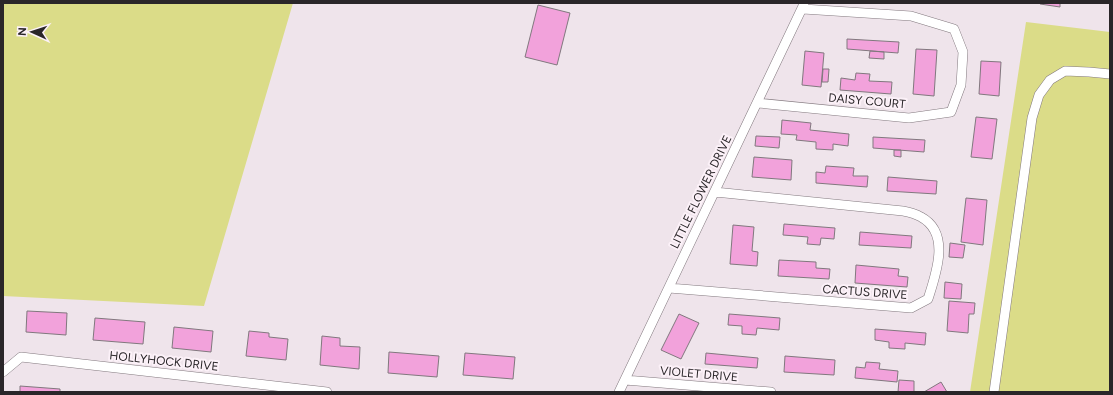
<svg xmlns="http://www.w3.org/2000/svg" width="1113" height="395" font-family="Figtree,sans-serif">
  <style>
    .green { fill: #dbdc88 }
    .building { fill: #f2a2db; stroke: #81787e }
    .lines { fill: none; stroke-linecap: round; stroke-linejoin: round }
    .lane-casing { stroke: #83797f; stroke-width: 10 }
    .lane { stroke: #fff; stroke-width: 9 }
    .labels { text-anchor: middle; stroke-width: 4; stroke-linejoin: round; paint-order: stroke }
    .street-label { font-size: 12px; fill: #2a2629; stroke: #fcf1f8 }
  </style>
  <rect width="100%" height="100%" fill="#efe4eb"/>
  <path class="green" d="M3 3H293L204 306 3 296Z
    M1026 22 1110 32V392H970Z"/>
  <path class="building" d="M1041 3H1060V7L1040 4Z
    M538 5 570 13 557 65 525 57Z
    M847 39 899 42 898 53 847 49Z
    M916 49 937 50 934 96 913 94Z
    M805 51 824 53 821 87 802 85Z
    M870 51 884 52V59L869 58Z
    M981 61 1001 62 999 96 979 94Z
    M823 69H829L828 82H822Z
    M856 73 870 74 869 81 892 82 891 94 840 90 841 78 855 80Z
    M976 117 997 119 992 159 971 157Z
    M782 120 811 123 810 130 849 134 848 146 833 144V150L816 149V142L796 140 797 135 781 134Z
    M756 136 780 137 779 148 755 146Z
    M873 137 925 140 924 152 873 148Z
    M894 150H901V157L894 156Z
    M754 157 792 160 791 180 752 177Z
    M826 166 854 168 853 176H868L867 187 816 183V172L825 173Z
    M888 177 937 181 936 194 887 191Z
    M966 198 987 200 983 245 961 242Z
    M784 224 835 228 834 239 821 238 820 245 807 244 808 237 783 235Z
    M733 225 754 227 752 251 758 252 757 266 730 264Z
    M860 232 912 236 911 248 859 245Z
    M950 243 965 245 963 258 949 257Z
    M779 260 816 262V268L830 269 829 279 778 276Z
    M856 265 899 269 898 276 908 277 907 287 855 283Z
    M945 282 962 284 961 299 944 298Z
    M949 301 975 303 974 314H969L968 333 947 331Z
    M27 311 67 313 66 335 26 332Z
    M679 314 699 323 681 359 661 350Z
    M729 314 780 318 779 330 757 328 756 335 742 334V326L728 325Z
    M95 318 145 322 143 344 93 340Z
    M174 327 213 331 211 352 172 348Z
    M875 329 926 333 925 345 905 343V349L889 348V342L875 340Z
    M249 331 269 333V337L288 339 286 360 246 356Z
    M322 336 340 338V346L360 347 359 369 320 365Z
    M389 352 439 356 437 377 388 373Z
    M465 353 515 357 513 379 463 375Z
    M706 353 758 358 757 368 705 364Z
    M785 356 835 360 834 375 784 372Z
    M866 362 880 363 879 369 898 371 897 382 855 378 856 367 865 368Z
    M899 380 914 381V392H898Z
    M941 382 947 392H924Z
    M20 386 60 389V392H20Z"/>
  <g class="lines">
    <defs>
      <path id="lane" d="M758 103 909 118 951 112 961 85 963 52 954 29 911 16 803 9
        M669 288 911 308 928 299C936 274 951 233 921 217 916 214 909 212 903 211L715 192
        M3 372 21 357 327 392
        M625 380 771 392
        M619 392 804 4
        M994 392 1032 118 1039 95 1050 80 1065 71 1089 72 1110 74"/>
    </defs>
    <use href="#lane" class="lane-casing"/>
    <use href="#lane" class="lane"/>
  </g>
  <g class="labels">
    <g class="street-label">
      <text transform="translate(867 101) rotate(5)" y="4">DAISY COURT</text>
      <text transform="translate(701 192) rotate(-64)" y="4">LITTLE FLOWER DRIVE</text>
      <text transform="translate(865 292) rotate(4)" y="4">CACTUS DRIVE</text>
      <text transform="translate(164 361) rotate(6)" y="4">HOLLYHOCK DRIVE</text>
      <text transform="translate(699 374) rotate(5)" y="4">VIOLET DRIVE</text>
    </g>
  </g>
  <rect width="1113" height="395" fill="none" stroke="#2a2629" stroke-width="8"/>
  <g transform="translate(32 32) rotate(273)" stroke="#fcf1f8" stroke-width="3" paint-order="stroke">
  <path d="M0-3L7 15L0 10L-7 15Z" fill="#2a2629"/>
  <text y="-6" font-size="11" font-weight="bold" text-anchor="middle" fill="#2a2629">N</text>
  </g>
</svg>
